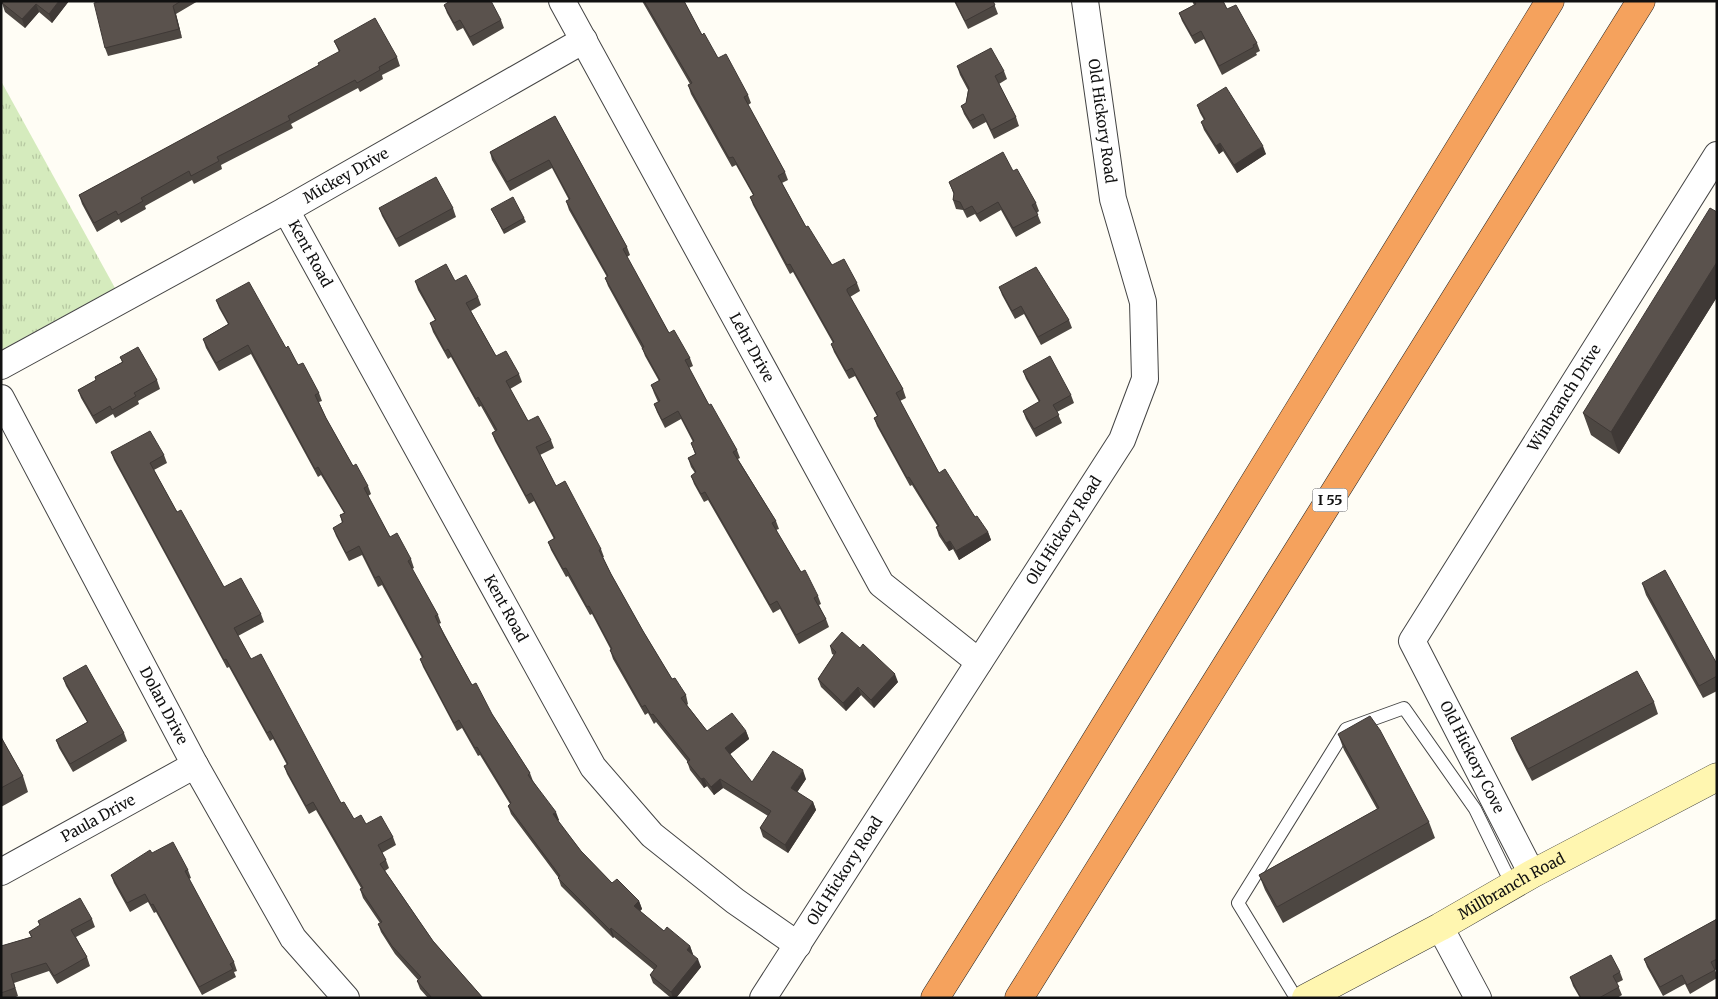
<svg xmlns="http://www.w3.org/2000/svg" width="1718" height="999" font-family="Merriweather,serif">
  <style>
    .grass { fill: url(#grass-tufts) }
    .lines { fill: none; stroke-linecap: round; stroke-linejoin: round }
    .service-casing { stroke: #444; stroke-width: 14 }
    .minor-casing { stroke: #444; stroke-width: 28 }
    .secondary-casing { stroke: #333; stroke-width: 29 }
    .motorway-casing { stroke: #222; stroke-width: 29 }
    .service { stroke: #fff; stroke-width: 12 }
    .minor { stroke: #fff; stroke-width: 26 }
    .secondary { stroke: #fff6b0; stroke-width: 28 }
    .motorway { stroke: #f5a25d; stroke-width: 28 }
    .wall { fill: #4d4742 }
    .shaded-wall { fill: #3f3936 }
    .building { fill: #5a524d; stroke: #3f3936 }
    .labels { text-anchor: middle; stroke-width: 5; stroke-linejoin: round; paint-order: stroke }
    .shield { fill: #fff; stroke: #585858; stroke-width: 1 }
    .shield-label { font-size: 14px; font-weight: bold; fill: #111 }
    .street-label { font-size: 15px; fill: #111; stroke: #fff }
  </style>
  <defs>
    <pattern id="grass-tufts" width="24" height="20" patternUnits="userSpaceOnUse" patternTransform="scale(1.25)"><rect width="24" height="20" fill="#d5ebbd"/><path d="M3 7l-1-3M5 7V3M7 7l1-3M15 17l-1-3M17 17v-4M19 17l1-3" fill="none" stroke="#b6c8a1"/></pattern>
  </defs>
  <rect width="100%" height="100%" fill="#fffdf5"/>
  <path class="grass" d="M1 81 115 288 1 350Z"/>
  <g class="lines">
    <defs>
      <path id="service" d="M1296 998 1238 903 1346 729 1404 708 1475 809 1512 885"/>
      <g id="minor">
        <path id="s1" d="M562 1 881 584 979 662"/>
        <path id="s2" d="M286 210 593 767 652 835 735 901 798 945"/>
        <path id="s3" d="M1 366 286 210 584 40"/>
        <path id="s4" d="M1 398 195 765 293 938 346 998"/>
        <path id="s5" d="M1 872 195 765"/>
        <path id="s6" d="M1532 874 1412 641 1717 155"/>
        <path d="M1440 927 1478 998"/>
        <path id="s7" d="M763 998 1122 440 1145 379 1143 302 1113 199 1085 1"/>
      </g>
      <g id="secondary">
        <path id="s8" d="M1306 998 1440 927 1532 874 1717 777"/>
      </g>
      <path id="motorway" d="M935 998 1054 809 1550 1
        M1019 998 1641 1"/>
    </defs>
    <use href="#service" class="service-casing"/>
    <use href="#minor" class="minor-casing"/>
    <use href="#secondary" class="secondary-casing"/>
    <use href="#motorway" class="motorway-casing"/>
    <use href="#service" class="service"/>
    <use href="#minor" class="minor"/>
    <use href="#secondary" class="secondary"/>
    <use href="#motorway" class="motorway"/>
  </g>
  <path class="wall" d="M69 1 52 23 39 12 25 28 5 12 2 3Z
    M102 1H198L176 14 182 38 108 56 105 48Z
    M642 1H684L702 35 718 58 748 95 751 103 748 105 785 172 788 180 782 183 806 227 832 265 857 283 860 291 850 297 903 389 906 398 900 401 939 473 988 532 991 540 959 560 953 549 949 551 939 536 936 527H938L912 485 910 486 877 426 874 418 877 416 855 376 849 379 834 352 831 344 833 343 793 272 790 274 753 205 750 197 753 195 736 165 732 167 691 94 688 85 690 84Z
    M954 1H993L998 14 968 29Z
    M1192 1H1223L1227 9 1257 43 1260 51 1256 53 1257 55 1222 75 1204 39 1195 44 1182 21 1179 13 1194 5Z
    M444 5 501 20 504 28 473 46 463 28 457 31 447 13Z
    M334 41 397 57 400 66 382 75 383 79 360 92 358 88 291 124 293 128 221 165 222 169 194 184 192 180 145 206 146 209 121 223 119 219 97 232 82 204 79 195 319 65 339 52Z
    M957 66 1004 71 1007 79 999 84 1016 117 1019 126 994 139 986 122 973 129 964 114 961 106 966 103 968 90 960 75Z
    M1197 105 1266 154 1237 173 1223 151 1219 154 1204 130 1201 122 1204 120 1200 113Z
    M555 116 627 247 630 255 627 257 669 333 690 358 693 366 689 368 709 405 737 450 740 458 738 459 776 521 779 529 776 530 801 572 818 596 821 604 819 605 826 619 829 627 799 644 780 609 773 613 708 500 704 502 694 484 691 476 695 473 691 467 688 458 695 454 691 443 693 442 681 419 665 428 657 412 654 404 658 402 654 393 651 385 659 381 645 356 642 348 608 286 605 278 607 277 569 210 566 201 569 200 552 168 510 191 492 160 490 152Z
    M1013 171 1036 203 1039 211 1037 213 1041 223 1016 237 1001 210 980 222 975 214 967 218 963 210 956 209 953 200 954 195 949 182Z
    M379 208H453L456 217 399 247 382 216Z
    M491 209 524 218 526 222 504 234Z
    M1717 212V297L1619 454 1591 435 1583 413Z
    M415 281H455L478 297 481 305 471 311 496 356 519 374 522 382 510 389 528 421 551 440 554 448 540 455 556 486 601 549 604 557H603L611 574 643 631 672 679 686 695 688 704 687 705 707 731H746L749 739 730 754 752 782 806 779 797 792 813 802 816 810 788 853 763 837 760 828 768 816 723 788 714 795 707 786 704 788 690 770 687 761 656 722 654 724 648 713 645 715 613 659 610 650H611L592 614 590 615 568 576 566 577 551 550 548 542 554 539 534 501 529 504 495 441 492 433 495 431 481 406 479 407 451 357 448 359 433 332 430 323 435 320 418 290Z
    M999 287 1069 320 1072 328 1041 345 1024 314 1015 319 1002 295Z
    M216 300 286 348 319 393 322 401 319 402 326 418 353 466 368 486 371 494 368 496 390 537 411 559 414 568 412 569 438 615 441 623 439 624 472 685 492 714 530 773 533 781 559 820 558 821 581 851 612 883 639 901 642 909 640 911 664 931 690 946 693 955 701 967 676 998H671L653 983 650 975 654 970 614 937 613 938 561 886 558 877 511 814 508 806 510 804 480 755 478 756 462 728 457 731 423 667 420 659 422 658 382 585 378 587 362 555 349 561 336 536 333 528 342 523 340 515 344 513 321 475 318 477 251 354 219 371 206 348 203 339 228 324 219 308Z
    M120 357 157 380 160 389 138 401 139 404 115 418 113 414 96 424 81 398 78 390 96 380 95 377 122 362Z
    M1023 371 1071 395 1074 403 1057 412 1062 423 1036 437 1026 419 1023 411 1039 402 1026 379Z
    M111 452 164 455 167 463 154 470 177 512 224 587 261 614 264 622 238 636 251 659 341 803 354 819 393 837 396 845 382 853 386 860 389 868 385 871 433 941 483 998H428L420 989 417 981 418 980 395 954 381 932 378 924 380 923 363 898 360 889 361 888 316 810 309 814 287 774 284 766 287 765 273 739 270 741 229 667 227 668 114 460Z
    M1642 583 1717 664V691L1703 698 1646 595Z
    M830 646 860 648 898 682 874 708 861 695 846 711 821 687 818 679 834 655 832 654Z
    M63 678 124 733 127 741 73 772 59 748 56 740 87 722 66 686Z
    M1654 702 1658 714 1532 781 1516 750 1511 738Z
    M1338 734 1429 822 1435 838 1283 923 1265 890 1259 875 1377 809 1344 750Z
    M1 737 23 776 28 792 1 807Z
    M152 853 188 870 191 878 189 879 234 962 237 971 234 972 236 977 202 995 156 912 154 913 148 902 130 912 114 883 111 875Z
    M92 919 95 927 76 937 87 957 90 966 57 984 49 971 14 983 18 996 14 998H1V946L31 937 29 932 40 926 38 921Z
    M1717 919V969L1715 970 1717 975V978L1690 994 1685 984 1663 996 1647 967 1644 959Z
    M1620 972 1623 980 1617 983 1622 995 1617 998H1580L1573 986 1570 977Z"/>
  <path class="shaded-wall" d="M59 1H69L52 23 49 14Z
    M36 4 39 12 25 28 22 19Z
    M173 6 176 14 182 38 179 29Z
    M1220 143 1223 151 1219 154 1216 146Z
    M1263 146 1266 154 1237 173 1234 165Z
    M1717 262V297L1619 454 1611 432Z
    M988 532 991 540 959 560 956 551Z
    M950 541 953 549 949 551 946 543Z
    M895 674 898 682 874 708 871 700Z
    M858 687 861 695 846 711 843 703Z
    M746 731 749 739 728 756 725 748Z
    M803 770 806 779 794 797 791 788Z
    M704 778 707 786 704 788 701 779Z
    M720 779 723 788 714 795 711 787Z
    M813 802 816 810 788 853 785 845Z
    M556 812 559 820 556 822 553 814Z
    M639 901 642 909 637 914 634 906Z
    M611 928 614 937 613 938 610 930Z
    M690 946 693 954 690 958 687 950Z
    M698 959 701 967 676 998H673L671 992Z"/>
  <path class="building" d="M4 1H59L49 14 36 4 22 19 2 3Z
    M102 1H181L173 6 179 29 105 48 94 3Z
    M450 1H491L501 20 470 37 460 20 454 23 444 5Z
    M644 1H684L702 35 704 33 718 58 726 54 748 95 744 97 785 172 778 176 806 227 808 226 832 265 844 259 857 283 847 289V291L903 389 896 393 939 473 945 469 975 517 977 516 988 532 956 551 950 541 946 543 936 527 939 526 909 477 907 478 874 418 878 416 852 368 846 371 831 344 834 342 790 264 787 265 750 197 754 195 733 157 729 158 688 85 692 83Z
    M955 1H993L995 5 965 21Z
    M1194 1H1223L1227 9 1236 5 1257 43 1253 45 1254 47 1219 66 1201 31 1192 36 1179 13 1196 4Z
    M375 18 397 57 379 67 380 70 357 83 355 80 288 116 290 120 217 157 219 161 191 176 189 171 141 198 143 201 118 215 116 211 94 223 79 195 319 65 318 63 340 51 334 41Z
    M991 48 1004 71 995 76 1016 117 991 130 983 114 970 121 961 106 966 103 969 88 957 66Z
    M1226 87 1263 146 1234 165 1220 143 1216 146 1201 122 1205 119 1197 105Z
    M555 116 627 247 623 249 669 333 674 330 690 358 685 360 709 405 711 404 737 450 733 452 776 521 772 523 801 572 805 570 818 596 814 598 826 619 796 635 777 601 770 605 705 492 701 494 691 476 696 472 688 458 696 454 691 443 694 441 678 411 662 420 654 404 660 401 651 385 660 380 642 348 644 347 605 278 608 276 566 201 570 199 549 160 507 182 490 152Z
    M1003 152 1013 171 1017 169 1036 203 1032 205 1038 215 1013 228 998 202 977 214 972 206 964 210 960 202 953 200 954 193 949 182Z
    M436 177 453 208 396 239 379 208Z
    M513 197 524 218 503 230 491 209Z
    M1710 208 1717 212V262L1611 432 1583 413Z
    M446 264 455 281 466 275 478 297 466 303 496 356 506 351 519 374 506 381 528 421 538 416 551 440 536 447 556 486 565 481 601 549 599 550 611 574 643 631 672 679 675 678 686 695 681 698 707 731 732 713 746 731 725 748 752 782 773 751 803 770 791 788 813 802 785 845 760 828 771 811 720 779 711 787 704 778 701 779 687 762 690 760 653 714 651 715 645 705 642 707 610 650 612 649 589 606 587 607 566 568 563 569 548 542 555 538 531 493 526 496 492 433 497 430 478 397 476 399 448 349 445 351 430 323 436 320 415 281Z
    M1036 267 1069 320 1038 337 1021 306 1012 311 999 287Z
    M249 282 286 348 288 346 298 365 303 363 319 393 315 395 326 418 353 466 356 464 368 486 364 488 390 537 397 533 411 559 408 561 438 615 435 616 444 635 472 685 476 683 492 714 530 773 528 775 556 812 553 814 581 851 612 883 617 879 639 901 634 906 664 931 667 927 690 946 687 950 698 959 671 992 650 975 657 966 611 928 610 930 558 878 560 876 508 806 511 803 477 747 475 748 459 720 454 723 420 659 423 657 379 576 375 578 359 546 346 553 333 528 343 522 340 515 345 513 318 467 315 469 248 345 216 363 203 339 229 324 216 300Z
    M138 347 157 380 134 393 136 396 112 410 110 406 93 416 78 390 96 380 95 377 123 362 120 357Z
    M1050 356 1071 395 1053 405 1059 415 1034 429 1023 411 1040 401 1023 371Z
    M150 431 164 455 150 463 177 512 181 510 224 587 241 578 261 614 234 628 251 659 261 654 341 803 344 802 354 819 361 815 366 824 381 816 393 837 378 845 386 860 380 864 433 941 483 998H432L417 981 421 977 392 946 378 924 382 922 360 889 363 888 313 802 306 806 284 766 288 764 270 731 267 733 226 659 224 660 111 452Z
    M1665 570 1717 664V676L1699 686 1642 583Z
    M842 632 860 648 863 644 895 674 871 700 858 687 843 703 818 679 836 652 830 646Z
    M86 665 124 733 70 764 56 740 88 722 63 678Z
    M1637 671 1654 702 1528 769 1511 738Z
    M1370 716 1380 730 1429 822 1277 907 1259 875 1379 808 1338 734Z
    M1 737 23 776 1 788Z
    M173 842 188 870 185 871 234 962 230 964 233 969 199 987 153 904 151 905 145 894 127 903 111 875 150 850 152 853Z
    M80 898 92 919 71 930 87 957 54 976 46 963 11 974 15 988 1 993V946L32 937 29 932 40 925 38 921Z
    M1717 919V959L1711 962 1715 970 1687 985 1682 975 1660 987 1644 959Z
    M1611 955 1620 972 1613 976 1619 987 1599 998H1581L1570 977Z"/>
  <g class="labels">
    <rect class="shield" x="1312.5" y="488.5" width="35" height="23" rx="4"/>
    <g class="shield-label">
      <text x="1330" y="505">I 55</text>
    </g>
    <g class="street-label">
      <text transform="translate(1102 121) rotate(82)" y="5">Old Hickory Road</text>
      <text dy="5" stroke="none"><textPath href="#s3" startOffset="394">Mickey Drive</textPath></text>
      <text dy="5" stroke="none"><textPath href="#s2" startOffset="50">Kent Road</textPath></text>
      <text dy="5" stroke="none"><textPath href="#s1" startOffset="395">Lehr Drive</textPath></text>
      <text dy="5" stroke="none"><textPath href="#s6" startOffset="549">Winbranch Drive</textPath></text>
      <text dy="5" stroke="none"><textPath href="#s7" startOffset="556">Old Hickory Road</textPath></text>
      <text dy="5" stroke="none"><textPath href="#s2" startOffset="455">Kent Road</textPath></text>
      <text dy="5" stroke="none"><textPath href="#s4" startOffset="348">Dolan Drive</textPath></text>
      <text transform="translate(1472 757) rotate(63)" y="5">Old Hickory Cove</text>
      <text dy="5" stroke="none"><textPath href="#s5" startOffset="111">Paula Drive</textPath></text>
      <text dy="5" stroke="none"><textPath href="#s7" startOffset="151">Old Hickory Road</textPath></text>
      <text dy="5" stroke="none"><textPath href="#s8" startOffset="234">Millbranch Road</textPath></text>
    </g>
  </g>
  <rect width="1718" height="999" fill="none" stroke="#111111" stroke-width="5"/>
</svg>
